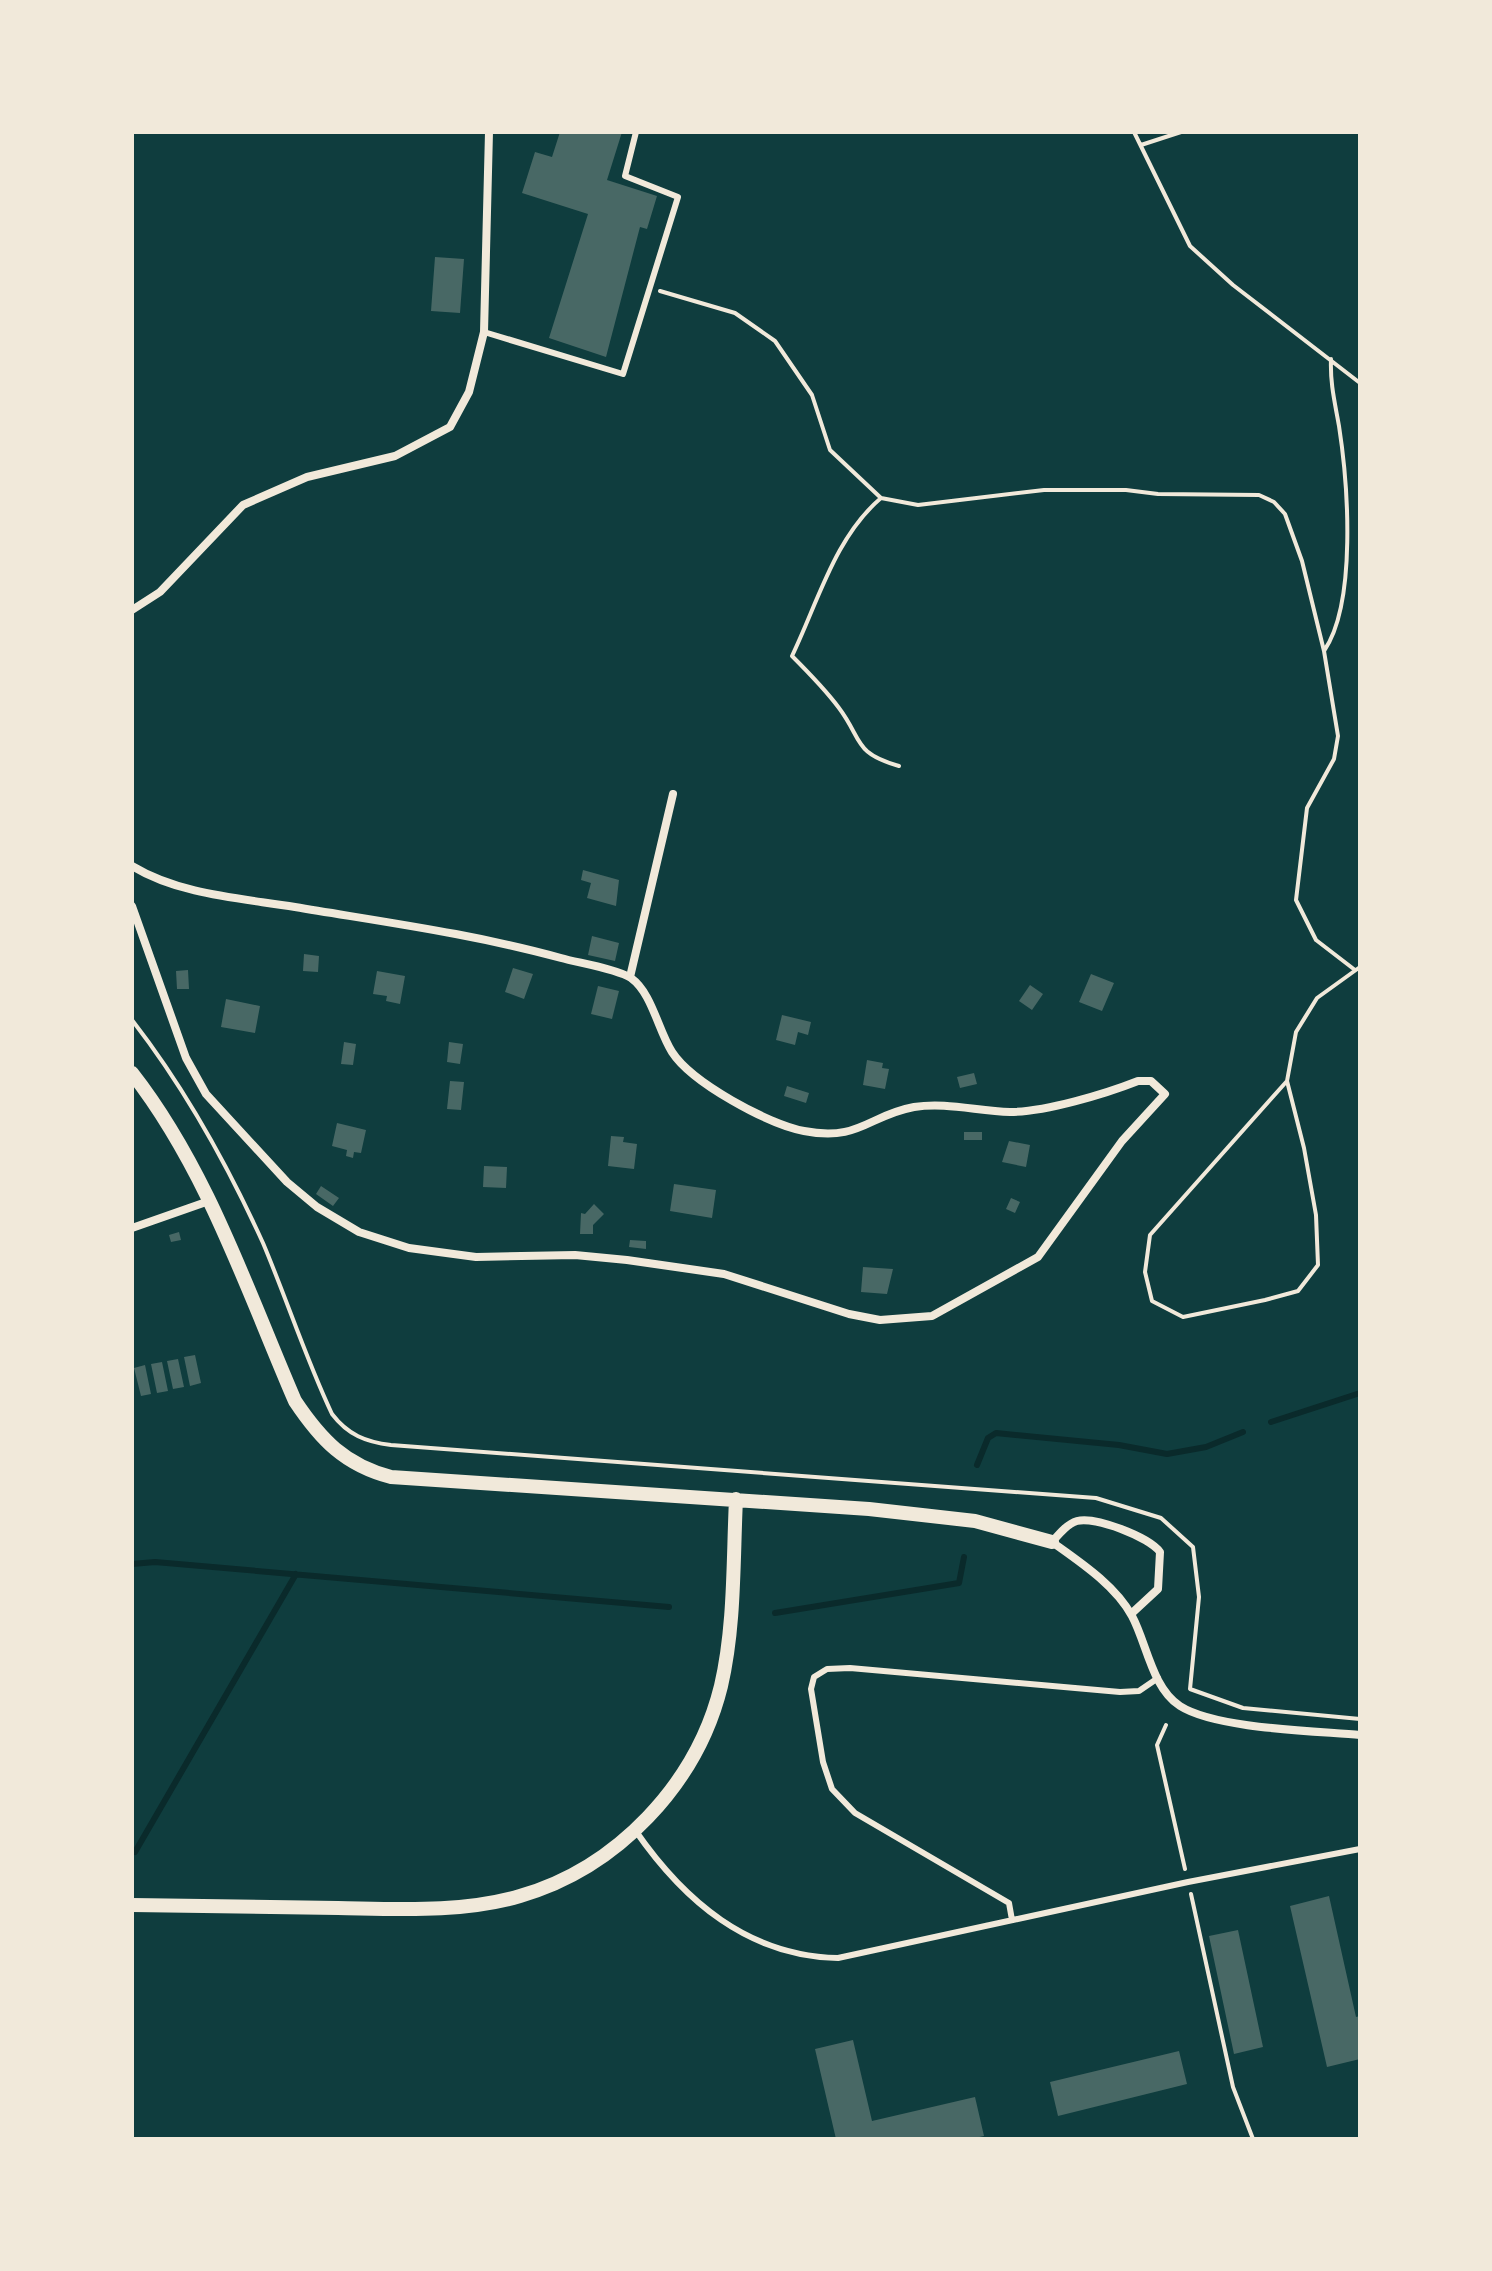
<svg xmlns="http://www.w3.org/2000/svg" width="1492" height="2271" font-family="'Alegreya Sans',sans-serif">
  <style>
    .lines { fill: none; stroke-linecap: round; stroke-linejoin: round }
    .stream { stroke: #0a2a2b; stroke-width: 6 }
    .building { fill: #486865 }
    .path { stroke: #f1e9da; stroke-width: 4 }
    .service { stroke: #f1e9da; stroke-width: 6 }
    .minor { stroke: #f1e9da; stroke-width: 8 }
    .tertiary { stroke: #f1e9da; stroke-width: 14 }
  </style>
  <rect width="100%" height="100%" fill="#0f3d3e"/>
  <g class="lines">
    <path class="stream" d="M1271 1422 1360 1393
      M977 1465 988 1438 996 1433 1119 1445 1167 1454 1206 1447 1243 1432
      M132 1564 155 1562 669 1607
      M775 1613 959 1583 964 1557
      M135 1852 296 1574"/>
  </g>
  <path class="building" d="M560 132H622L607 180 657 196 647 229 640 227 606 357 549 338 588 214 522 193 535 152 552 157Z
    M435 257 464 259 460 313 431 311Z
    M583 870 619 880 616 906 587 898 591 883 581 880Z
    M592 936 619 943 615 961 588 955Z
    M304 954 319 956 318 972 303 971Z
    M513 968 533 974 524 999 505 992Z
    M188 970 189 989H177L176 971Z
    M377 971 405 976 400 1004 386 1001 387 996 373 994Z
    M1091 974 1114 983 1102 1011 1079 1002Z
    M1030 985 1043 994 1032 1010 1019 1001Z
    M598 986 619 991 612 1019 591 1014Z
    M226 999 260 1006 255 1033 221 1027Z
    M782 1015 811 1022 808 1035 798 1032 795 1045 776 1040Z
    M344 1042 356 1044 353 1065 341 1064Z
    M449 1042 463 1044 460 1064 447 1062Z
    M867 1060 883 1063 882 1068 889 1069 885 1089 863 1085Z
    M974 1073 977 1084 960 1088 957 1077Z
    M450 1081 464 1082 461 1110 447 1109Z
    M787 1086 809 1093 806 1103 784 1096Z
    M337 1123 366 1130 361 1153 354 1152 353 1158 346 1156 347 1150 332 1146Z
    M964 1132H982V1140H964Z
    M611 1136 624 1137 623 1142 637 1144 634 1169 608 1166Z
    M1009 1141 1030 1145 1026 1167 1002 1162Z
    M484 1166 507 1167 506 1188 483 1187Z
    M674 1184 716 1190 712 1218 670 1211Z
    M321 1186 339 1198 333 1206 316 1194Z
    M1011 1198 1020 1202 1015 1213 1006 1209Z
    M594 1204 604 1214 593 1225V1234H580L581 1213 585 1214Z
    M179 1232 181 1240 171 1242 169 1235Z
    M630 1240 646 1241V1249L629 1247Z
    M863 1267 893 1269 887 1294 861 1292Z
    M195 1355 201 1383 190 1386 184 1357Z
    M178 1359 184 1387 173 1389 167 1361Z
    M162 1362 168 1391 157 1393 151 1364Z
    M145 1365 151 1394 141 1396 134 1368Z
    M1329 1896 1356 2017 1360 2016V2059L1327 2067 1290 1906Z
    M1238 1930 1263 2047 1234 2054 1209 1936Z
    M853 2040 872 2121 975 2097 984 2136 970 2139H836L815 2049Z
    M1179 2051 1187 2084 1058 2116 1050 2082Z"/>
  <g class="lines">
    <path class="path" d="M1134 132 1190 246 1233 285 1360 383
      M1141 145 1181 132
      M660 291 735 313 775 341 812 395 830 450 881 498 918 505 1044 490H1126L1158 494 1259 495 1274 502 1285 514 1302 561 1324 651 1338 736 1334 759 1307 808 1296 900 1316 940 1355 970
      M881 498C835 537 818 602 792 656 809 673 825 689 839 708 863 740 853 753 899 766
      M1324 651C1357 603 1348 484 1339 426 1335 403 1330 384 1331 359
      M132 1020C184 1087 228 1166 263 1243 287 1300 306 1359 332 1414 348 1435 366 1442 391 1445L1096 1498 1161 1518 1193 1547 1199 1597 1190 1689 1243 1708 1360 1719
      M1287 1081 1150 1235 1145 1272 1152 1301 1183 1317 1265 1300 1298 1291 1318 1265 1316 1215 1304 1148 1287 1081 1296 1032 1317 998 1360 967
      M1166 1725 1157 1745 1185 1869
      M1191 1894 1233 2087 1253 2139"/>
    <path class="service" d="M484 332 623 374 678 197 625 176 636 132
      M635 1830C684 1901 748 1956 838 1958L1188 1882 1360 1849
      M1012 1920 1009 1903 855 1813 832 1789 823 1762 811 1689 814 1677 827 1669 850 1668 1120 1692 1139 1691 1158 1678"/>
    <path class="minor" d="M132 610 160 592 243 505 307 477 395 456 450 427 469 392 484 332 489 132
      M132 866C180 895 240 898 295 907 384 922 474 934 561 958 579 963 617 969 631 978 652 993 658 1030 672 1052 692 1083 768 1124 804 1131 859 1142 869 1115 914 1107 946 1102 977 1111 1010 1112 1045 1112 1105 1094 1138 1081H1151L1165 1094 1122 1141 1038 1257 932 1316 880 1320 849 1314 724 1274 627 1260 575 1255 476 1257 409 1248 359 1232 317 1207 287 1182 206 1094 186 1058 132 906
      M630 977 673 794
      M132 1228 209 1201
      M1131 1614 1158 1589 1160 1552C1149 1537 1095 1516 1077 1521 1067 1524 1059 1534 1052 1542 1080 1562 1115 1585 1132 1616 1147 1644 1152 1688 1180 1706 1216 1729 1316 1731 1360 1735"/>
    <path class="tertiary" d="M132 1073C207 1169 247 1290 295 1401 321 1440 345 1465 391 1477L869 1509 975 1521 1052 1542
      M132 1905C201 1906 270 1907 338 1908 398 1909 462 1913 520 1896 617 1868 697 1784 721 1686 735 1626 733 1560 736 1499"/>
  </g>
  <rect width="1492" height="2271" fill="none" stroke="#f1e9da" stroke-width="268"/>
</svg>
